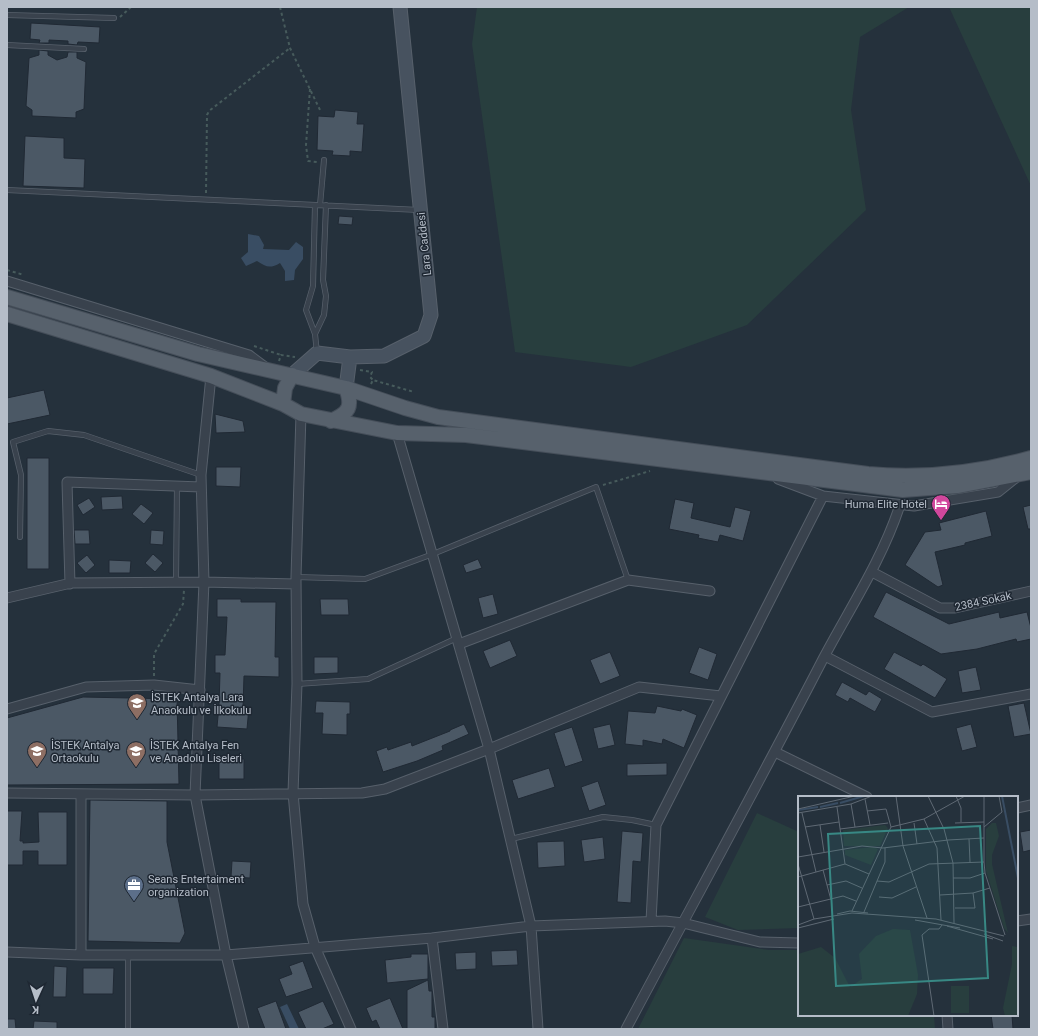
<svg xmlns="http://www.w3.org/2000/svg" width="1038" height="1036" font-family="Roboto,sans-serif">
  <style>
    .green { fill: #283e3e }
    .water { fill: #394d63 }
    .building { fill: #4b5865; stroke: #202934 }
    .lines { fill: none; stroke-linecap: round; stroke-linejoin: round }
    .lane-casing { stroke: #57606b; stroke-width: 6 }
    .street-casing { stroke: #57606b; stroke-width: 11 }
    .secondary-casing { stroke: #57606b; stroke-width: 15 }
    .primary-casing { stroke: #454e59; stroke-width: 16 }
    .path { stroke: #475b5c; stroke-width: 2; stroke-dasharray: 3 3; stroke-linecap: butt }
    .lane { stroke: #39424d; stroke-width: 4.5 }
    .street { stroke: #39424d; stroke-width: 9 }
    .secondary { stroke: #47525f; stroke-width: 13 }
    .primary { stroke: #57616c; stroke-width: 14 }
    .labels { text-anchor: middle; stroke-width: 3; stroke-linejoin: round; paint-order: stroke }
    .street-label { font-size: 11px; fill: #b5bdc8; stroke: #1e2732 }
    .poi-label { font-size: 11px; fill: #b5bdc8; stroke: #1e2732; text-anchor: start }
    .inset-river { fill: none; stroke: #394d63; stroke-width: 2 }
    .inset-road { fill: none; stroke: #5f6974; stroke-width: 1 }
    .view { fill: #388884; fill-opacity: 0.15; stroke: #388884; stroke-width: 2 }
    .inset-edge { fill: none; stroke: #b5bdc8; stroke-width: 2 }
  </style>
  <rect width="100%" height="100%" fill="#25313c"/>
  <path class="green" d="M477 7H909L860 37 851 110 866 210 747 325 631 367 515 352 472 44Z
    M949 7H1031V186Z
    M757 813 799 832V928L738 930 705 917Z
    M684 938 769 950H799V1015H934L935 1029H638Z"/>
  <path class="water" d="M248 234 259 236 264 245 263 249 289 250 296 242 303 247V259L295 270 294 280 285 281V271L280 263C270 269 266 267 257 261L246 266 241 258 248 252Z
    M287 1004 299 1029H290L280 1007Z"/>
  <path class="building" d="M31 23 100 27 99 43 78 42 77 45 68 44V41L49 40V43H39L40 40 30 39Z
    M39 50 48 51V55L57 60 67 57 68 52H77V58L86 62 84 109 76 112V118L32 116V110L26 106 29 58 39 55Z
    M335 110 358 112 357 124H364L362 152 350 151V156L332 155 333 151 317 150 318 116 334 117Z
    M25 136 64 138V158L85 159 84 188 23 186Z
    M339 216 353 217 352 225 338 224Z
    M44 390 50 415 7 424V398Z
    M215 414 243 421 245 432 216 433Z
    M27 458H49V569H27Z
    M216 467H241L240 487 216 486Z
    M122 496 123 509 102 510 101 497Z
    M89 498 95 507 83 515 77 505Z
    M675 499 694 503 691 518 730 527 735 507 751 511 743 541 720 535 718 542 698 538 699 535 669 529Z
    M141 504 153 513 144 524 132 514Z
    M1031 505V529H1028L1023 507Z
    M986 511 992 536 965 543V545L935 552 943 585 938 587 905 565 925 532 941 530 939 523Z
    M74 530H89L90 544H75Z
    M151 530 164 531 163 545 150 544Z
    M153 554 163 563 155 572 145 563Z
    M87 555 95 565 86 573 77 563Z
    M478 559 482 568 466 573 463 565Z
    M109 560 131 561 130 573H109Z
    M886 592 949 624 999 612 1000 618 1027 612 1031 628V639L1017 642 1016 639 977 649 941 654 873 617Z
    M493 594 498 614 483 618 478 598Z
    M217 599H241V602H276L275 657H279V677L244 676 243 707H249L247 729 217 727 219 705 220 673H215V655H225L227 617H217Z
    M320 599H348L349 615H321Z
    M510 640 517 656 490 668 483 651Z
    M699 647 717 654 708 680 689 673Z
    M610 652 620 676 600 684 590 660Z
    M894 652 921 666 923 664 947 679 935 698 884 669Z
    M314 657H338V673L314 674Z
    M976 667 981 690 962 693 958 671Z
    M842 682 866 695 869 691 882 699 875 712 850 698 848 702 835 695Z
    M83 697 177 699 179 784 7 785V718Z
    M316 701 350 702V714H347V735L322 734 323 713H315Z
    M1024 703 1031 734 1014 737 1008 706Z
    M657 706 681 711 682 709 697 715 684 748 663 739 662 744 643 740V746L625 744 628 711 655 713Z
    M464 724 469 734 442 746 443 750 417 761 383 772 376 751 387 747 388 750 411 742 412 746 450 731V730Z
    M610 724 615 745 598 749 593 728Z
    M971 724 977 747 962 751 956 728Z
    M572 727 583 761 565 767 554 733Z
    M219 759H244V779H219Z
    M667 763V775L627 776V764Z
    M549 768 555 787 518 799 512 780Z
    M598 781 606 805 589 811 581 787Z
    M90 800 167 801V842L185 933 180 943 88 941Z
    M7 811H22L20 841H23V843L39 842 38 812H67V865H38V851H23V865H7Z
    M1031 830V850L1023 852 1020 832Z
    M622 831 643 833 641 862 633 861 631 903 617 902Z
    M603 837 605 859 584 862 581 840Z
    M564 841 565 866 538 868 537 842Z
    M232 861 251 862 250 878 231 877Z
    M517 950 518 965 492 966 491 951Z
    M476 952V969L456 970 455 953Z
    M411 954H428V979L387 983 385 960 411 957Z
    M303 961 313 988 286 997 279 979 292 974 289 966Z
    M54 966 67 967 66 997H53Z
    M83 968H114L113 994H83Z
    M428 980 429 991H432V1017H435V1029H407V990Z
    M390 998 403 1029H380L376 1020 372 1022 366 1008Z
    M276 1001 286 1029H265L257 1008Z
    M323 1001 334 1024 322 1029H306L298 1012Z
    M991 1015H1012L1013 1029H993Z
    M7 1019H15L16 1029H7Z
    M34 1021 57 1022V1029H33Z"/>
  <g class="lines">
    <defs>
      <path id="lane" d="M7 15 114 18
        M7 45 84 49
        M7 190 419 210
        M315 205 313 286 306 310 315 334 317 353
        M320 205 324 160
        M315 334 324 315 326 296 323 280 326 205
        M20 537 21 475 13 442 48 431 84 435 201 475
        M296 577 365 579 433 554 596 487 628 580
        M176 582 177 486
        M297 684 368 679 457 638
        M511 839 603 817 632 820 656 825
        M128 1029V955"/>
      <path id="street" d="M7 281 249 355 265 367
        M211 376 201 475 204 582 195 795 226 955 244 1029
        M301 414 296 577 297 684 293 793 303 904 315 947 351 1029
        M397 433 489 749 531 926 538 1029
        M778 479 823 496 914 506 998 492 1018 476
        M872 572 940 608H955L1031 591
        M70 584 67 482 201 487
        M7 598 71 583 204 582 296 584
        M459 644 628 580 710 591
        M825 656 932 712 1031 694
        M7 709 86 687 154 685 200 690
        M775 752 867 797
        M7 793 195 795 362 793 385 789 489 749 639 687 721 696
        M81 794V955
        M1017 808 1031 805
        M651 921 656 825 823 496
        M1017 921 1031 919
        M432 938 443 1029
        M7 952 81 955H226L432 938 531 926 665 921 683 923 760 942 799 943
        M947 1015 948 1029
        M626 1029C692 905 759 783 823 659 850 608 882 560 900 505"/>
      <path id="secondary" d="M292 375 317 353 350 357 384 356 424 336 431 315 400 7
        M346 388 350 357"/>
      <path id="primary" d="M7 297 198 354 346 388 405 408 438 417 868 474C923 479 977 473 1031 458
        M7 314 211 376 283 404 301 414 397 433 466 435 903 490 957 486 1031 472
        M283 404 285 388 292 375
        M331 421C349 413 353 407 346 388"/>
    </defs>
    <use href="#lane" class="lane-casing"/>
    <use href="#street" class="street-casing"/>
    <use href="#secondary" class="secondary-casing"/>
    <use href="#primary" class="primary-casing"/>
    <path class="path" d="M280 7 290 48 321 112
      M120 17 131 7
      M310 89 306 145 308 161 317 162
      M206 193 207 115 209 111 290 48
      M7 270 24 275
      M254 346 281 355
      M279 361 281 355 295 357
      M360 370 372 372 370 377 373 380
      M371 384 373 380 414 392
      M603 485 650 471
      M154 676V654L183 604 184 590"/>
    <use href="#lane" class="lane"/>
    <use href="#street" class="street"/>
    <use href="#secondary" class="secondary"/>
    <use href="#primary" class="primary"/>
  </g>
  <defs>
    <symbol id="hotel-pin" viewBox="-11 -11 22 30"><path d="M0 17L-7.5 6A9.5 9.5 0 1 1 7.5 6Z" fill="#d1479c" stroke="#1e2732"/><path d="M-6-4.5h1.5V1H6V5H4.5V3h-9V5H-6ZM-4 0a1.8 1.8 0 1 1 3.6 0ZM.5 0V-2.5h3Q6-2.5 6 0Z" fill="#fff"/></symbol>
    <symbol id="school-pin" viewBox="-11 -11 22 30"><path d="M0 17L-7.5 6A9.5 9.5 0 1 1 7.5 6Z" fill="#8d6e63" stroke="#1e2732"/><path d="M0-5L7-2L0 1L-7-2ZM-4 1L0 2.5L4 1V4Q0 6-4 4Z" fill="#fff"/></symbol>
    <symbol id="office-pin" viewBox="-11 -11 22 30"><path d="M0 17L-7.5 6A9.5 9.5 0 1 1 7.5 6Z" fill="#5c6f8a" stroke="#1e2732"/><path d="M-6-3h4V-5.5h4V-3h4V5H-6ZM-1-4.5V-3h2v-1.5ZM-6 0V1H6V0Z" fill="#fff"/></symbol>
  </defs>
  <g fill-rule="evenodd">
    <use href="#hotel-pin" x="930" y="493" width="22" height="30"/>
    <use href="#school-pin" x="126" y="692" width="22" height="30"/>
    <use href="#school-pin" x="26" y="740" width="22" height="30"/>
    <use href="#school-pin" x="125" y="740" width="22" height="30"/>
    <use href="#office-pin" x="123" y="874" width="22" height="30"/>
  </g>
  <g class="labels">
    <g class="street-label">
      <text transform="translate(424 244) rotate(-96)" y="4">Lara Caddesi</text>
      <text transform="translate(983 601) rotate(-12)" y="4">2384 Sokak</text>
    </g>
    <g class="poi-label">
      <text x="927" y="508" text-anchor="end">Huma Elite Hotel</text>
      <text x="151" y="701">İSTEK Antalya Lara<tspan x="151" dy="13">Anaokulu ve İlkokulu</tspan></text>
      <text x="51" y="749">İSTEK Antalya<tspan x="51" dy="13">Ortaokulu</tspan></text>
      <text x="150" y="749">İSTEK Antalya Fen<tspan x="150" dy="13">ve Anadolu Liseleri</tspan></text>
      <text x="148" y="883">Seans Entertaiment<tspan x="148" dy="13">organization</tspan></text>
    </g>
  </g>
  <g transform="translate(798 796)">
    <rect width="220" height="220" fill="#25313c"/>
    <path d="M194 27H198L201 40 194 59V68L210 137 206 132 188 75V33ZM87 29 90 32 82 50H46L45 34ZM75 51 80 53 73 69 47 59V54ZM95 133 112 134 120 179 119 198 110 220H0V158L23 151 37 162 52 191 64 183 61 158 78 140ZM214 150 220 151V220H207L205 212 214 168ZM153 190H171V217H153Z" fill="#283e3e"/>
    <path class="inset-river" d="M204 0 220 82M42 7 66 0M22 11 40 7M0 14 20 11"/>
    <path class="inset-road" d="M98 0 105 50 129 122M130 0 146 33 155 67 156 127M158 0 163 12V26M186 0V31M201 0 204 16 186 31V66L187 77 207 139M67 3 72 29M53 8 57 31M39 11 47 68M0 13 57 0M69 15 88 13 93 31M0 17 53 8 74 0M4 17 18 76M126 23 139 52 143 124M116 27 119 48M157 27 186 26M22 29 26 56M7 31 41 26M93 31 126 23 167 0M42 33 90 27M171 43 172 66M0 61 64 50 85 52 150 44 186 42M0 68 16 123M25 74 33 104M0 81 47 68 71 78M155 82H172L187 77M79 85 91 86 131 68 186 66M29 89 48 85 64 92M142 99 175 97 192 92M81 101 94 102 118 91M0 111 45 100 58 105M157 112H177L175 97M54 115 93 31M66 116 87 66V52M39 118 52 115 70 117M117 124 162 132M0 129 16 123 54 117 138 123 206 140M149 130 195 143M0 132 36 123M186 138 205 145M136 220 124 139 131 133H141L144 129"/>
    <path class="view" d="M182 30 190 182 38 190 30 38Z"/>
    <rect width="220" height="220" class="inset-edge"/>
  </g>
  <rect width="1038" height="1036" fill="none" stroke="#b5bdc8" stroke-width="16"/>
  <g transform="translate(36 1000) rotate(183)" stroke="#1e2732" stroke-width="3" paint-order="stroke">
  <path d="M0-3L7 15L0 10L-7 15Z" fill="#b5bdc8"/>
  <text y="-6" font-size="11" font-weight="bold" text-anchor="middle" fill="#b5bdc8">K</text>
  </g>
</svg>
